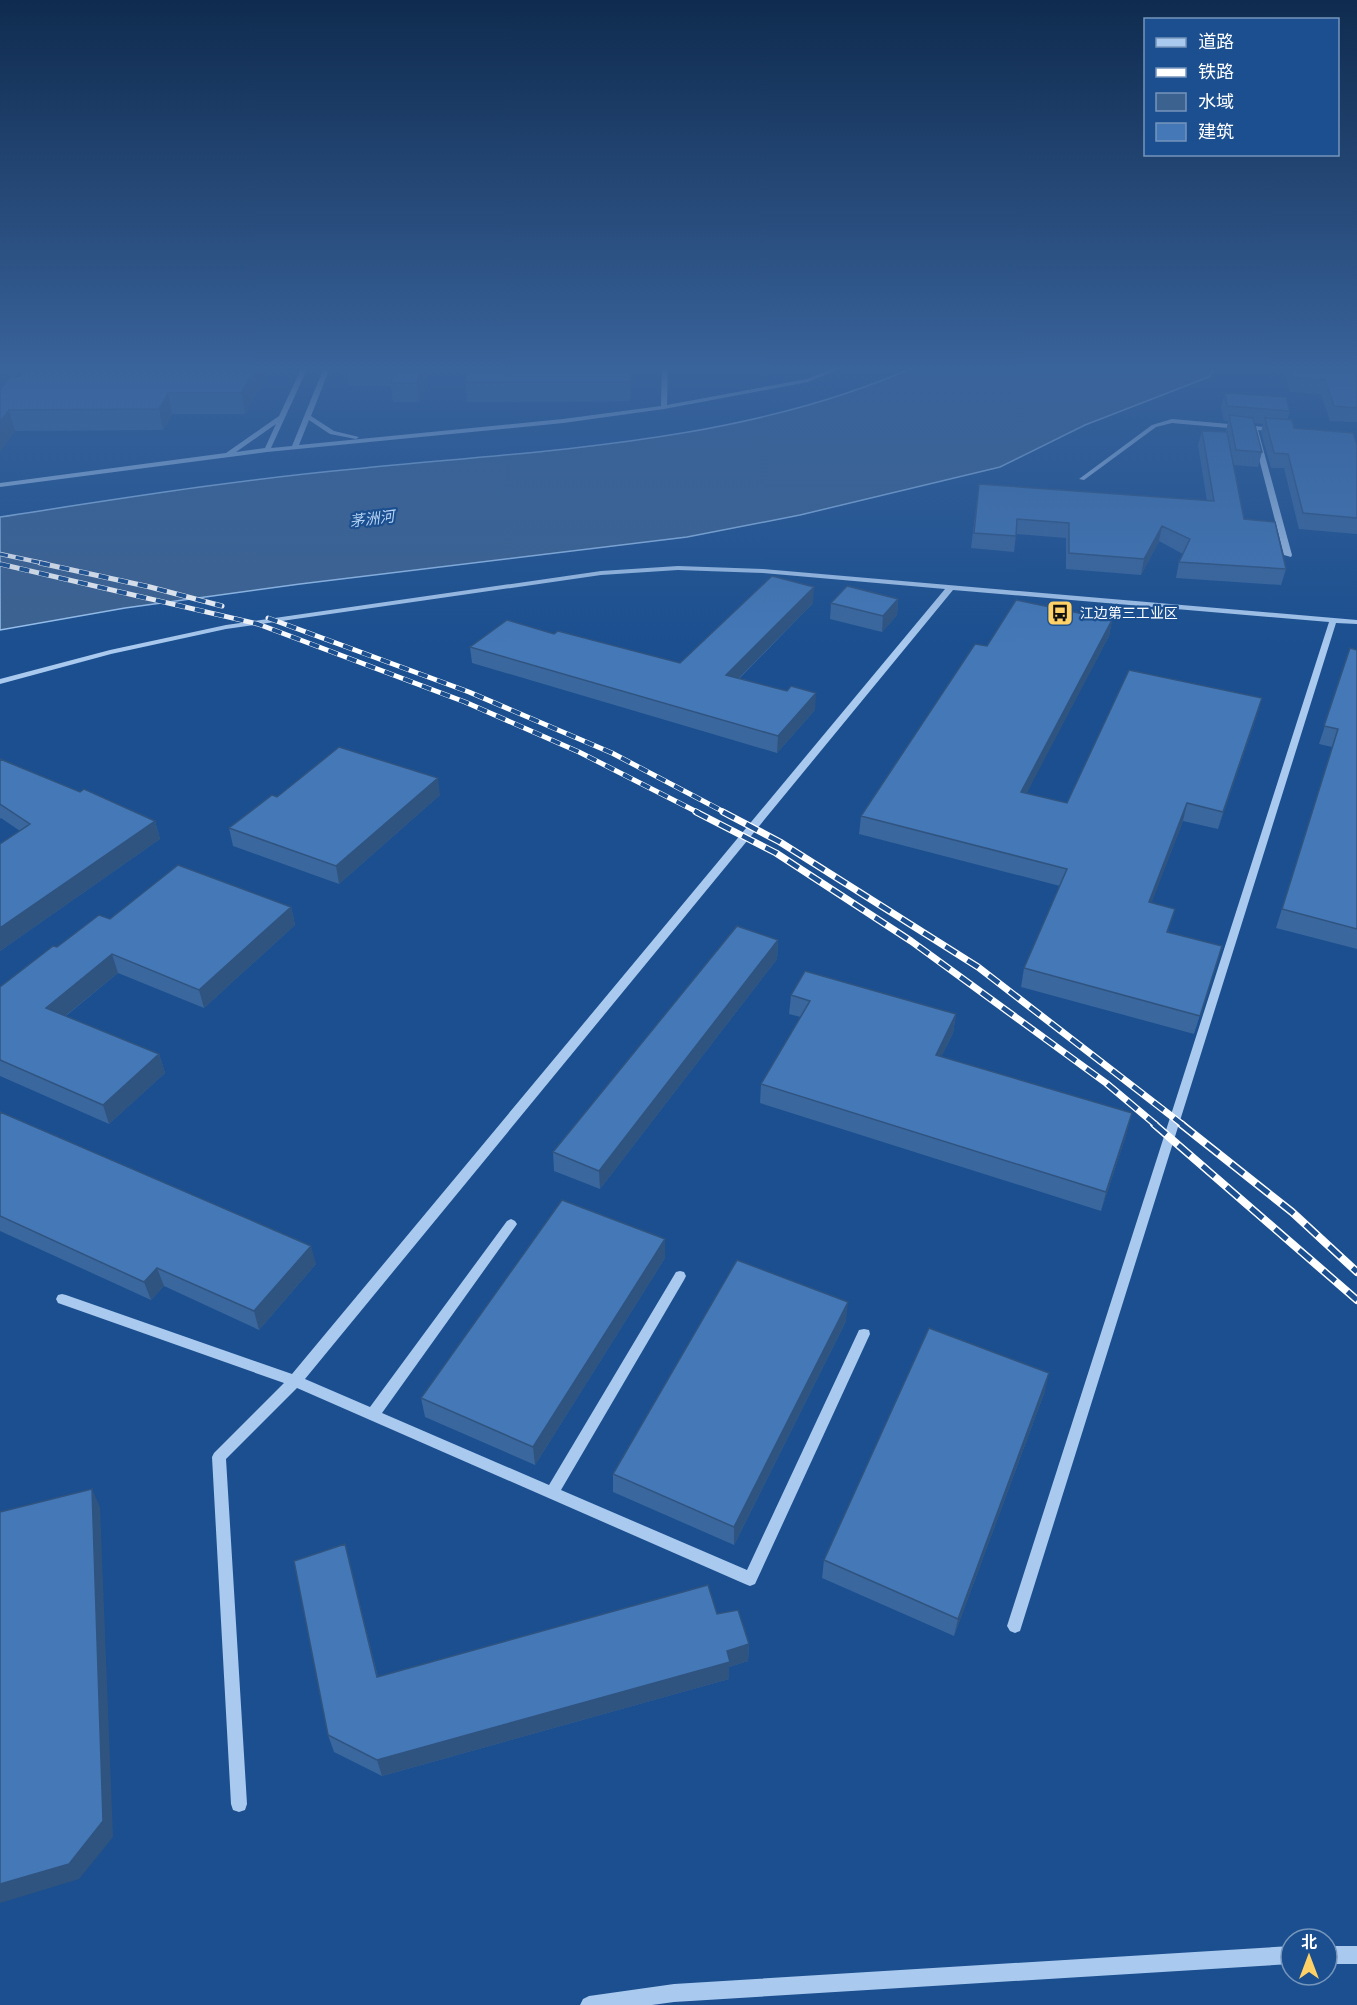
<svg xmlns="http://www.w3.org/2000/svg" width="1357" height="2005" font-family="Signika,'Noto Sans SC',sans-serif">
  <style>
    .water { fill: #3c6290; stroke: #9cc4f0; stroke-width: 1.5 }
    .lines { fill: none; stroke-linecap: round; stroke-linejoin: round }
    .minor { fill: #a9c9ee; fill-rule: evenodd }
    .rail-far3-casing { stroke: #fff; stroke-width: 4.5 }
    .rail-far2-casing { stroke: #fff; stroke-width: 5 }
    .rail-far1-casing { stroke: #fff; stroke-width: 7 }
    .rail-casing { stroke: #fff; stroke-width: 8 }
    .rail-far3 { stroke: #1b4f8f; stroke-width: 3; stroke-dasharray: 8; stroke-linecap: butt }
    .rail-far2 { stroke: #1b4f8f; stroke-width: 4; stroke-dasharray: 10; stroke-linecap: butt }
    .rail-far1 { stroke: #1b4f8f; stroke-width: 4.5; stroke-dasharray: 13; stroke-linecap: butt }
    .rail { stroke: #1b4f8f; stroke-width: 5; stroke-dasharray: 16; stroke-linecap: butt }
    .wall { fill: #3a679d }
    .shaded-wall { fill: #305480 }
    .building { fill: #4478b7; stroke: #305480; stroke-width: 1.5 }
    .labels { text-anchor: middle; stroke-width: 4.5; stroke-linejoin: round; paint-order: stroke }
    .far-poi-label { font-size: 14px; fill: #fff; stroke: #1b4f8f; text-anchor: start }
    .far-water-label { font-size: 15px; font-style: italic; fill: #b5d3f5; stroke: #1b4f8f }
  </style>
  <rect width="100%" height="100%" fill="#1b4f8f"/>
  <path class="water" d="M919 365H1217L1209 377 1085 425 1000 467 800 515 687 537 300 584 125 608 0 630V517C118 499 235 480 354 469 542 450 744 444 919 365Z"/>
  <g class="lines">
    <path class="minor" d="M303 365H309L271 448 292 446 325 365H331L311 416 334 431 359 437 356 439 330 434 309 420 299 445 563 419 661 406 662 365H668L667 405 807 379 841 365H849L808 382 664 409 563 423 267 452 0 487V483L226 453 279 416ZM276 424 265 448 236 452Z
      M1172 419 1240 425 1243 427 1240 429 1172 423 1156 427 1084 480 1079 479 1152 425Z
      M1254 426 1275 428 1278 430 1275 432 1258 430 1292 555 1291 557 1284 555 1251 428Z
      M678 566 763 569 1357 620V624L1336 623 1020 1631 1015 1633 1010 1631 1007 1626 1329 622 953 590 305 1379 370 1407 507 1221 511 1219 515 1221 517 1224 515 1227 382 1413 549 1485 676 1272 680 1271 684 1272 686 1276 684 1280 561 1490 747 1570 859 1330 864 1329 869 1330 870 1334 755 1584 750 1586 745 1584 297 1388 226 1459 247 1804 245 1810 239 1812 233 1810 231 1804 212 1457 214 1453 284 1383 58 1303 56 1299 58 1295 62 1294 66 1295 292 1374 945 589 763 573 678 570 601 575 226 629 111 654 0 684V679L110 650 226 625 601 571Z
      M1291 1946V1964L674 2002 652 2005H580L583 1999 589 1996 674 1984Z
      M1327 1946H1357V1964H1327Z"/>
    <defs>
      <path id="rail-far3" d="M0 554 47 564"/>
      <path id="rail-far2" d="M40 563 150 587 222 606
        M0 564 258 624 465 702 579 752 699 813
        M268 618 469 692 612 753 726 813"/>
      <path id="rail-far1" d="M696 812 776 853 911 941 1106 1083 1156 1125
        M723 812 780 842 978 967 1183 1125"/>
      <path id="rail" d="M1154 1124 1357 1300
        M1181 1124 1292 1212 1357 1272"/>
    </defs>
    <use href="#rail-far3" class="rail-far3-casing"/>
    <use href="#rail-far2" class="rail-far2-casing"/>
    <use href="#rail-far1" class="rail-far1-casing"/>
    <use href="#rail" class="rail-casing"/>
    <use href="#rail-far3" class="rail-far3"/>
    <use href="#rail-far2" class="rail-far2"/>
    <use href="#rail-far1" class="rail-far1"/>
    <use href="#rail" class="rail"/>
  </g>
  <path class="wall" d="M30 365H271L245 414H172L163 430 15 431 0 390 21 376Z
    M431 365 419 402H393L391 386H349L346 366Z
    M469 365H632L630 401 467 402 465 382Z
    M1283 365H1357V422L1330 421 1321 394 1290 392Z
    M1225 393 1290 411 1287 420 1294 428 1357 445V534L1299 529 1284 468H1271L1261 432 1263 424 1254 423 1262 452 1258 467 1234 465 1244 519 1286 569 1281 585 1176 578 1179 562 1183 554 1159 541 1141 575 1066 569V538L1016 534 1014 552 971 548 979 484 1207 501 1198 445 1202 431 1226 432 1228 421H1224L1221 407Z
    M898 599 897 615 882 632 830 619 831 603Z
    M813 603 739 679 815 710 777 753 472 663 470 647 554 634 680 663Z
    M1112 620 1109 636 1026 793 1067 803 1257 715 1218 829 1183 821 1151 903 1169 932 1222 946 1194 1034 1021 987 1024 968 1060 886 859 834 861 816 987 646Z
    M1350 648 1357 650V949L1276 928 1332 747 1319 744Z
    M0 759 80 792 155 821 160 839 0 951V844L20 831 1 818 0 819Z
    M440 795 339 884 233 846 229 828 277 797Z
    M291 907 295 925 204 1008 118 973 66 1016 159 1054 165 1073 109 1124 0 1076V987L57 947 110 919Z
    M778 940 777 959 600 1189 554 1171 553 1152Z
    M791 995 956 1014 953 1033 941 1057 1127 1132 1101 1211 760 1103 761 1084 801 1017 789 1014Z
    M0 1112 316 1264 259 1330 164 1286 151 1300 0 1231Z
    M665 1258 535 1465 425 1417 421 1398Z
    M846 1321 734 1545 613 1492V1474Z
    M1045 1391 954 1636 822 1578 824 1560Z
    M349 1562 378 1677 717 1614 749 1644 748 1661 729 1667V1679L382 1776 334 1752 328 1735Z"/>
  <path class="shaded-wall" d="M257 365H271L245 414 241 393Z
    M423 365H431L419 402 417 383Z
    M631 365H632L630 401V382Z
    M168 393 172 414 163 430 159 409Z
    M9 410 15 431 0 452V422Z
    M1162 526 1159 541 1141 575 1144 559Z
    M814 587 813 603 725 692 726 675Z
    M898 599 897 615 882 632 883 616Z
    M1112 620 1109 636 1018 810 1021 792Z
    M816 693 815 710 777 753 778 736Z
    M1262 698 1257 715 1218 829 1223 812Z
    M438 778 440 795 339 884 336 866Z
    M1187 803 1183 821 1145 920 1149 902Z
    M155 821 160 839 0 951V928Z
    M291 907 295 925 204 1008 199 990Z
    M778 940 777 959 600 1189 599 1171Z
    M112 954 118 973 53 1026 46 1008Z
    M956 1014 953 1033 933 1074 936 1055Z
    M159 1054 165 1073 109 1124 103 1105Z
    M1132 1113 1127 1132 1101 1211 1106 1192Z
    M665 1239V1258L535 1465 533 1447Z
    M311 1246 316 1264 259 1330 254 1311Z
    M157 1268 164 1286 151 1300 144 1282Z
    M848 1302 846 1321 734 1545V1527Z
    M1049 1373 1045 1391 954 1636 958 1619Z
    M92 1489 100 1507 113 1837 79 1879 0 1903V1884Z
    M749 1644 748 1661 729 1667V1679L382 1776 377 1760Z"/>
  <path class="building" d="M30 365H257L241 393H168L159 409 9 410 0 422V390L11 376H21Z
    M347 365H423L417 383H391L396 366H346Z
    M469 365H631L630 382H465Z
    M1290 365H1357V408L1334 406 1325 380 1293 378Z
    M1225 393 1286 397 1290 411 1227 406Z
    M1229 415 1253 418 1262 452 1236 450Z
    M1265 418 1292 420 1294 428 1353 433 1357 445V518L1303 513 1288 454 1274 453Z
    M1202 431 1227 432 1244 519 1275 522 1286 569 1179 562 1190 539 1162 526 1144 559 1069 553V523L1017 519 1016 536 974 533 979 484 1214 501Z
    M772 576 814 587 726 675 787 691 791 686 816 693 778 736 470 647 507 620 554 634 558 631 680 663Z
    M847 586 898 599 883 616 831 603Z
    M1016 600 1112 620 1021 792 1067 803 1129 670 1262 698 1223 812 1187 803 1149 902 1175 909 1167 932 1222 946 1200 1016 1024 968 1067 869 861 816 975 644 987 646Z
    M1350 648 1357 650V929L1282 909 1338 729 1324 726Z
    M339 747 438 778 336 866 229 828 272 795 277 797Z
    M0 759 80 792 84 789 155 821 0 928V844L30 824 0 804Z
    M178 865 291 907 199 990 112 954 46 1008 159 1054 103 1105 0 1060V987L53 946 57 947 99 915 110 919Z
    M737 926 778 940 599 1171 553 1152Z
    M805 971 956 1014 936 1055 1132 1113 1106 1192 761 1084 810 1001 791 995Z
    M0 1112 311 1246 254 1311 157 1268 144 1282 0 1216Z
    M562 1200 665 1239 533 1447 421 1398Z
    M737 1260 848 1302 734 1527 613 1474Z
    M929 1328 1049 1373 958 1619 824 1560Z
    M92 1489 103 1821 69 1864 0 1884V1512Z
    M345 1544 377 1677 708 1585 717 1614 738 1610 749 1644 727 1651 730 1662 377 1760 328 1735 294 1561Z"/>
  <linearGradient id="sky" x2="0" y2="1"><stop stop-color="#0f2b4f"/><stop offset="0.57" stop-color="#39639b"/><stop offset="1" stop-color="#39639b" stop-opacity="0"/></linearGradient>
  <rect width="1357" height="646" fill="url(#sky)"/>
  <defs>
    <symbol id="bus-square" viewBox="-11 -11 22 22"><rect x="-9" y="-9" width="18" height="18" rx="4" fill="#ffd166" stroke="#1b4f8f"/><path d="M-5-6H5V4H4V6H2V4H-2V6H-4V4H-5ZM-3.5-4V0h7V-4ZM-3.5 1.2v1.5H-2V1.2ZM2 1.2v1.5H3.5V1.2Z" fill="#111"/></symbol>
  </defs>
  <g fill-rule="evenodd">
    <use href="#bus-square" x="1045" y="598" width="30" height="30"/>
  </g>
  <g class="labels">
    <g class="far-poi-label">
      <text x="1080" y="618">江边第三工业区</text>
    </g>
    <g class="far-water-label">
      <text transform="translate(372 519) rotate(-7)" y="5">茅洲河</text>
    </g>
  </g>
  <rect x="1144" y="18" width="195" height="138" fill="#1b4f8f" stroke="#7695bc" stroke-width="1.5"/>
  <rect x="1156" y="38" width="30" height="9" fill="#a9c9ee" stroke="#7695bc" stroke-width="1.5"/>
  <text x="1198" y="48" font-size="18" fill="#ffffff">道路</text>
  <rect x="1156" y="68" width="30" height="9" fill="#ffffff" stroke="#7695bc" stroke-width="1.5"/>
  <text x="1198" y="78" font-size="18" fill="#ffffff">铁路</text>
  <rect x="1156" y="93" width="30" height="18" fill="#3c6290" stroke="#7695bc" stroke-width="1.5"/>
  <text x="1198" y="108" font-size="18" fill="#ffffff">水域</text>
  <rect x="1156" y="123" width="30" height="18" fill="#4478b7" stroke="#7695bc" stroke-width="1.5"/>
  <text x="1198" y="138" font-size="18" fill="#ffffff">建筑</text>
  <g transform="translate(1309 1957)"><circle r="28" fill="#1b4f8f" stroke="#7695bc" stroke-width="1.5"/>
  <path d="M0-4.5L10 22L0 15L-10 22Z" fill="#ffd166"/>
  <text y="-9" font-size="16" font-weight="bold" text-anchor="middle" fill="#ffffff">北</text>
  </g>
</svg>
